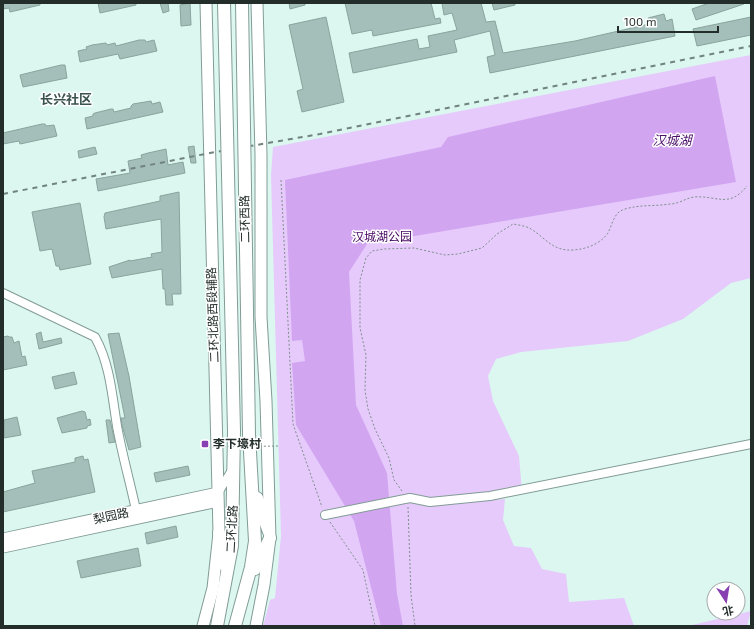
<svg xmlns="http://www.w3.org/2000/svg" width="754" height="629" font-family="'Exo 2','Noto Sans SC',sans-serif">
  <style>
    .green { fill: #e6cafb }
    .water { fill: #d2a5f1 }
    .building { fill: #a4bfb9; stroke: #89a39d }
    .lines { fill: none; stroke-linecap: round; stroke-linejoin: round }
    .minor-casing { stroke: #829c96; stroke-width: 10 }
    .major-casing { stroke: #829c96; stroke-width: 13 }
    .highway-casing { stroke: #829c96; stroke-width: 14 }
    .path { stroke: #7d908b; stroke-width: 1; stroke-dasharray: 2 2; stroke-linecap: butt }
    .minor { stroke: #fff; stroke-width: 8 }
    .major { stroke: #fff; stroke-width: 11 }
    .highway { stroke: #fff; stroke-width: 12 }
    .rail { stroke: #71837f; stroke-width: 2; stroke-dasharray: 5 5; stroke-linecap: butt }
    .highway-bridge-casing { stroke: #829c96; stroke-width: 14; stroke-linecap: butt }
    .path-bridge { stroke: #7d908b; stroke-width: 1; stroke-dasharray: 2 2; stroke-linecap: butt }
    .highway-bridge { stroke: #fff; stroke-width: 12 }
    .poi-dot { fill: #873fb1; stroke: #fff; stroke-width: 1.5 }
    .labels { text-anchor: middle; stroke-width: 3; stroke-linejoin: round; paint-order: stroke }
    .street-label { font-size: 12px; fill: #232e2b; stroke: #fff }
    .park-label { font-size: 12px; fill: #430460; stroke: #fff }
    .poi-label { font-size: 12px; font-weight: bold; fill: #232e2b; stroke: #fff; text-anchor: start }
    .neighbourhood-label { font-size: 13px; font-weight: bold; fill: #3a524d; stroke: #fff }
    .water-label { font-size: 13px; font-style: italic; fill: #4a0f68; stroke: #fff }
  </style>
  <rect width="100%" height="100%" fill="#dbf7f0"/>
  <path class="green" d="M751 55V278L731 283 683 319 628 341 521 352 496 359 488 376 493 401 519 456 522 492 477 501 505 499 503 520 514 546 531 548 542 569 566 574 569 602 624 598 634 626H263L270 600 275 598 281 536 271 175 273 147Z
    M751 611 747 626H688Z"/>
  <path class="water" d="M715 76 736 182 367 244 349 272 356 405 387 473 397 594 403 626H381L354 521 296 425 292 363 305 361 302 340 292 341 285 180 441 147 448 137Z"/>
  <path class="building" d="M3 3H40V5L10 12 9 8 3 9Z
    M98 3H136V5L100 13Z
    M160 3H168L169 11 163 13Z
    M190 3 191 25 181 26 180 5Z
    M289 3H305V5L290 9Z
    M345 3H431L435 19 440 18 441 23 373 36 372 30 352 34Z
    M442 3H481L486 22 495 21 503 53 575 41 649 24 648 18 664 14 666 21 672 19 675 36 490 73 487 57 495 55 490 31 454 40 457 52 353 73 349 53 417 39 419 49 430 47 428 36 457 30 452 13 444 15Z
    M492 3H515V5L494 10Z
    M709 3H744V4L696 20 692 9Z
    M326 17 344 102 302 112 297 91 303 89 289 25Z
    M751 17V35L697 46 693 29Z
    M139 40H145L146 42 154 40 157 51 120 59 118 54 80 62 78 51 87 49 86 47 92 45 106 43 107 45 115 43 116 46Z
    M61 65H65L67 78 23 87 20 75Z
    M151 101 152 104 160 102 163 112 87 129 85 118 93 116V114L95 113 111 109H113L114 112 131 108V106L133 104Z
    M42 124H45L46 126 54 125 57 136 20 144 19 141 3 144V133Z
    M194 146 196 163H191L188 147Z
    M95 147 97 154 79 158 78 151Z
    M166 149 168 165 183 162 185 173 98 191 96 179 130 173 128 161 142 158 141 155 148 153Z
    M179 192 181 294H172L173 305H166L165 289H163L162 269 112 278 109 267 130 260V261L152 257 151 254 162 252 161 219 106 229 104 217 105 213 160 201V196Z
    M80 203 91 264 60 270 59 266H56L52 249 40 251 32 212Z
    M41 332 43 342 61 338 62 343 39 349 36 334Z
    M119 333 129 376 141 447 129 450 122 425 121 418H125L108 334Z
    M8 336 9 337H12L14 343 19 341 22 357 25 356 27 365 3 370V337Z
    M74 372 77 384 55 389 52 377Z
    M82 411 85 412 87 420 90 419 91 425 87 426V428L62 433 57 418Z
    M17 417 21 435 4 438V420Z
    M106 420H110L115 442 109 443Z
    M83 456 84 460 88 459 95 492 3 512V492L35 483 32 471 75 462V458Z
    M188 466 190 475 156 482 154 473Z
    M176 526 178 537 147 544 145 533Z
    M138 548 141 566 81 578 77 561Z"/>
  <g class="lines">
    <defs>
      <path id="minor" d="M3 293 95 337C110 364 112 395 117 426 122 454 130 482 136 510
        M218 493 232 470
        M325 515 410 498 430 502 490 496 751 444"/>
      <path id="major" d="M3 539 218 493
        M3 547 218 501
        M203 626 213 588 219 533 206 3
        M256 626 264 585 270 538 266 401 261 317V155L257 3"/>
      <path id="highway" d="M257 498 269 532
        M219 533 226 567
        M255 569 270 538
        M217 626 232 546 234 431
        M235 626 251 567 255 541 249 434"/>
    </defs>
    <use href="#minor" class="minor-casing"/>
    <use href="#major" class="major-casing"/>
    <use href="#highway" class="highway-casing"/>
    <path class="path" d="M281 180 293 424 322 507
      M402 491 394 480 389 458 375 429 368 409 365 390 366 355 360 328V280L366 258 372 251 384 249 414 248 445 255 458 254 482 248 497 234 513 224C519 225 526 226 531 229 547 239 552 251 573 250 587 249 600 244 608 233 611 227 613 219 617 214 621 209 629 208 634 207 646 205 658 206 670 204 679 204 686 198 694 197 716 195 729 209 747 186
      M408 507 411 595 415 626
      M330 522 363 570 375 626"/>
    <use href="#minor" class="minor"/>
    <use href="#major" class="major"/>
    <use href="#highway" class="highway"/>
    <path class="rail" d="M3 194 210 153 320 134 751 46"/>
    <defs>
      <path id="highway-bridge" d="M224 3 234 431
        M242 3 249 434"/>
    </defs>
    <use href="#highway-bridge" class="highway-bridge-casing"/>
    <path class="path-bridge" d="M208 447 280 446"/>
    <use href="#highway-bridge" class="highway-bridge"/>
  </g>
  <rect class="poi-dot" x="201" y="440" width="8" height="8" rx="2"/>
  <g class="labels">
    <g class="street-label">
      <text transform="translate(245 219) rotate(-91)" y="4">二环西路</text>
      <text transform="translate(213 315) rotate(-92)" y="4">二环北路西段辅路</text>
      <text transform="translate(111 516) rotate(-12)" y="4">梨园路</text>
      <text transform="translate(232 529) rotate(-87)" y="4">二环北路</text>
    </g>
    <g class="park-label">
      <text x="382" y="241">汉城湖公园</text>
    </g>
    <g class="poi-label">
      <text x="213" y="448">李下壕村</text>
    </g>
    <g class="neighbourhood-label">
      <text x="66" y="104">长兴社区</text>
    </g>
    <g class="water-label">
      <text x="672" y="145">汉城湖</text>
    </g>
  </g>
  <rect width="754" height="629" fill="none" stroke="#232e2b" stroke-width="8"/>
  <g transform="translate(726 601) rotate(168)"><circle r="19" fill="#ffffff" stroke="#a7abaa"/>
  <path d="M0-3L7 15L0 10L-7 15Z" fill="#873fb1"/>
  <text y="-6" font-size="11" font-weight="bold" text-anchor="middle" fill="#232e2b">北</text>
  </g>
  <path d="M618 26v6h100v-6" fill="none" stroke="#232e2b" stroke-width="2"/>
  <text x="624" y="26" font-size="12" fill="#232e2b" stroke="#ffffff" stroke-width="3" paint-order="stroke">100 m</text>
</svg>
